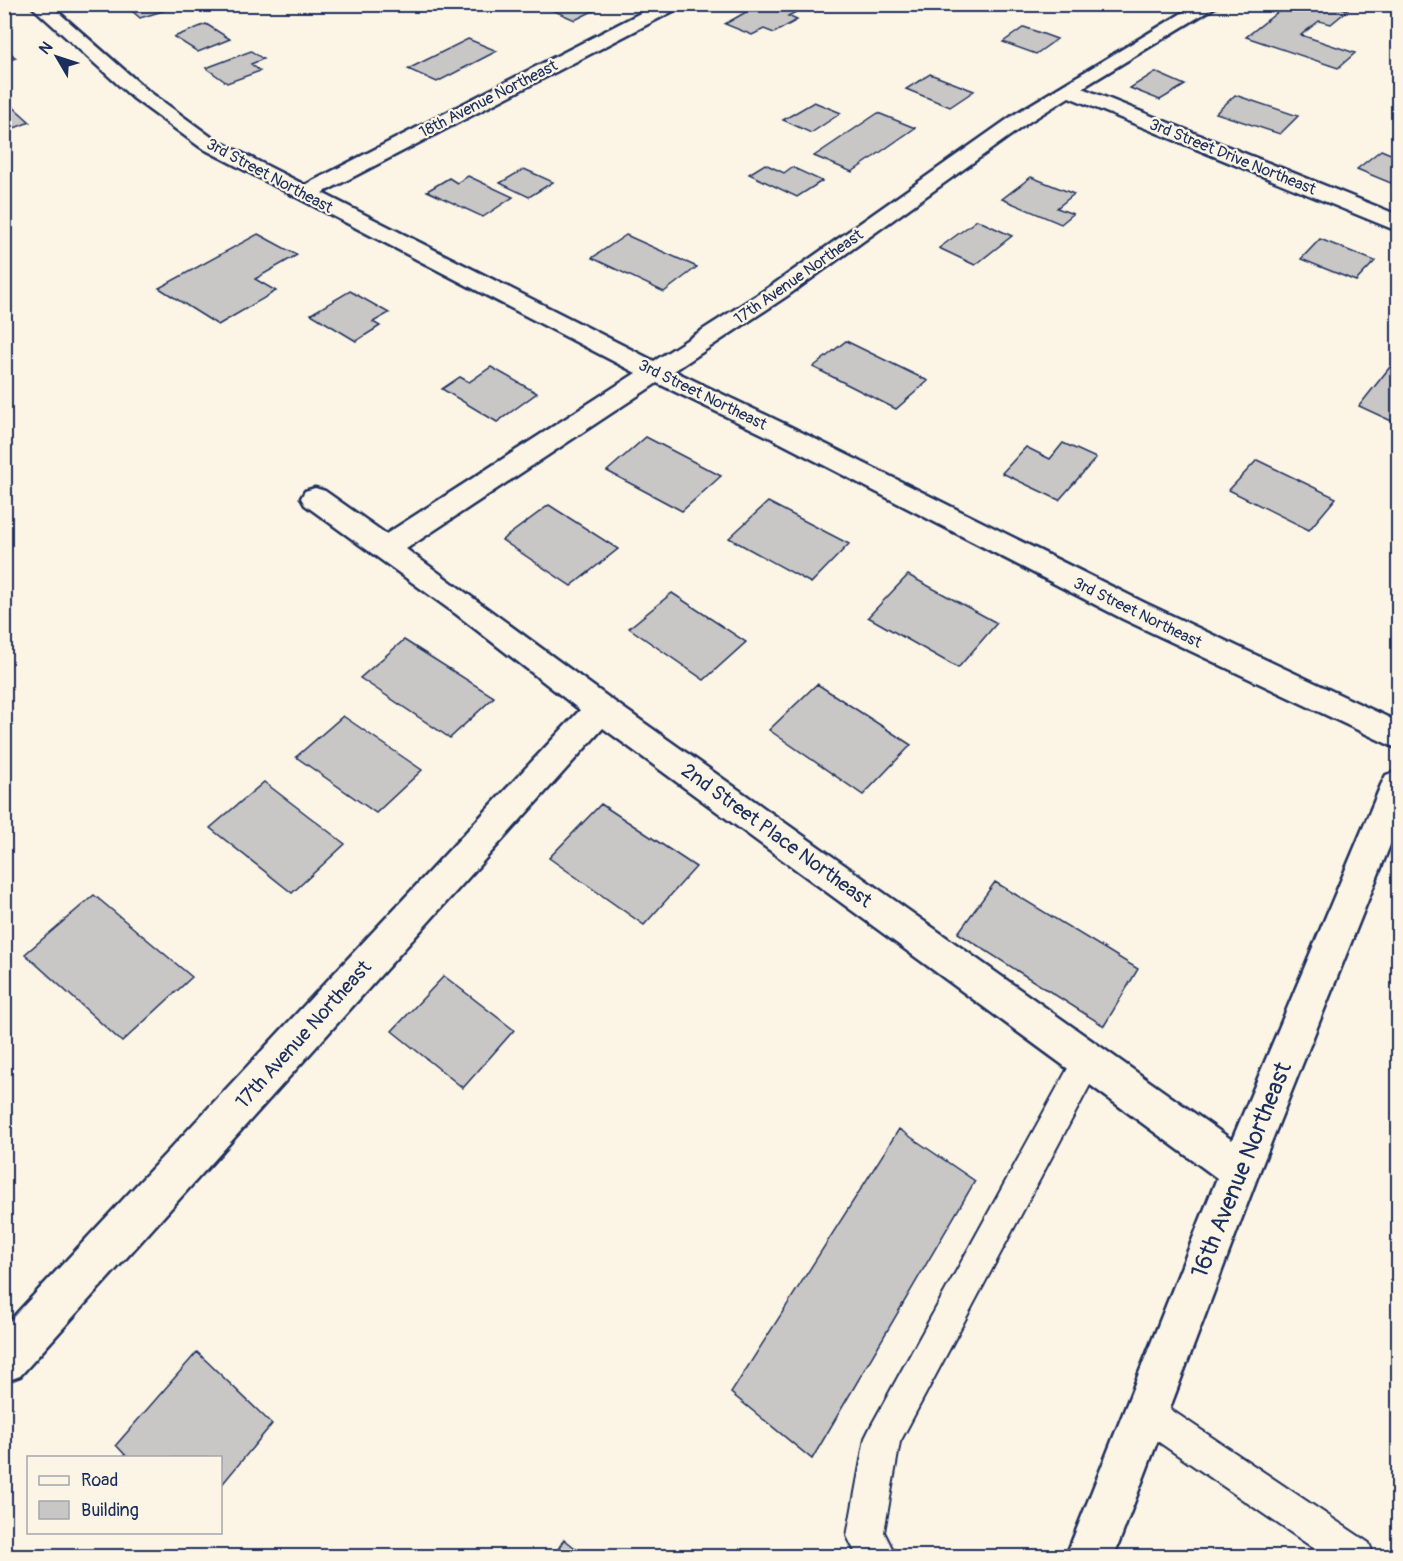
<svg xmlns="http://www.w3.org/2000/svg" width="1403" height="1561" font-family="Pangolin,sans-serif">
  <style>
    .building { fill: #c8c7c6; stroke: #1b2f5e; stroke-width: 1.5 }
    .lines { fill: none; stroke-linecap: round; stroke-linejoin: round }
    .lane-casing { stroke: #1b2f5e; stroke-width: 4 }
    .street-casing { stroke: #1b2f5e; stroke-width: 5 }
    .lane { fill: #fcf5e5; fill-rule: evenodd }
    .street { fill: #fcf5e5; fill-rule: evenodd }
    .labels { text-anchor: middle; stroke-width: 4.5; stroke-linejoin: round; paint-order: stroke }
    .far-street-label { font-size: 16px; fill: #1b2f5e; stroke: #fcf5e5 }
    .street-label { font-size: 20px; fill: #1b2f5e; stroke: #fcf5e5 }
    .near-street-label { font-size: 24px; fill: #1b2f5e; stroke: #fcf5e5 }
  </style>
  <rect width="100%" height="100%" fill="#fcf5e5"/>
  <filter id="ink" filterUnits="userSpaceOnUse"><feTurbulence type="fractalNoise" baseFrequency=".0167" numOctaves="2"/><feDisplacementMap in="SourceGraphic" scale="12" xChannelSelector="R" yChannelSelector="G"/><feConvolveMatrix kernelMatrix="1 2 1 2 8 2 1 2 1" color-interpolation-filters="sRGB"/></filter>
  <g filter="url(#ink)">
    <path class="building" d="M124 4H178L179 6 140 18Z
      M564 4H607L575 20 552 10Z
      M760 4H786L800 10 788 16 797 20 774 33 764 29 752 35 725 24Z
      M1288 4H1330L1348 10 1331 24 1319 21 1301 35 1355 53 1338 68 1246 37Z
      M206 24 230 39 198 52 174 37Z
      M1024 27 1057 39 1036 54 1003 42Z
      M468 39 497 51 437 82 408 69Z
      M4 47 16 58 4 62Z
      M251 51 263 59 251 64 260 71 227 83 206 68Z
      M1155 72 1185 85 1160 100 1130 88Z
      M930 74 974 91 950 107 906 89Z
      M1235 95 1298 116 1280 134 1216 113Z
      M814 102 841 113 811 133 783 120Z
      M11 105 30 122 4 132V107Z
      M878 113 915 128 852 172 814 156Z
      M1381 150 1398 157V180L1393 184 1357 169Z
      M765 164 784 173 792 167 822 181 797 197 749 174Z
      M524 169 553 182 529 197 500 183Z
      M468 176 513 197 483 217 427 191 449 178 457 183Z
      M1031 177 1074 194 1057 208 1073 214 1061 224 1002 199Z
      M977 220 1012 236 975 265 939 248Z
      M258 234 297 255 255 279 276 291 218 325 159 288Z
      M626 235 697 267 664 292 592 258Z
      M1320 239 1375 261 1356 281 1301 259Z
      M350 291 389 313 373 322 380 326 356 341 311 314Z
      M846 341 928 381 896 409 813 367Z
      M491 367 537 393 497 422 442 389 460 377 469 382Z
      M1390 367 1398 370V424L1359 406Z
      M646 437 721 476 682 511 607 471Z
      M1063 443 1096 458 1059 500 1002 473 1026 447 1050 459Z
      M1257 460 1336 498 1309 530 1229 490Z
      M768 502 849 544 811 583 729 538Z
      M549 505 618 549 571 586 502 540Z
      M908 575 997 623 958 668 868 617Z
      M672 593 746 642 704 680 629 628Z
      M404 640 494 697 450 738 360 678Z
      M817 684 911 745 863 795 769 730Z
      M343 716 422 770 376 813 296 757Z
      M264 782 345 844 292 893 210 828Z
      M601 804 696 867 644 925 549 858Z
      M995 882 1138 969 1104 1026 958 933Z
      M94 895 192 977 122 1042 25 954Z
      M444 976 514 1030 463 1088 392 1031Z
      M899 1129 975 1181 812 1459 731 1393Z
      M197 1352 272 1424 220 1487V1458H128L116 1445Z
      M564 1539 585 1556H554Z"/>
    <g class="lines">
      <defs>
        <path id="lane" d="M1088 1046 1098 1050 1103 1060 1098 1070 900 1442 884 1532 896 1556H857L847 1536 865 1438 871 1426 1078 1050Z
          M1146 1396 1158 1401 1369 1543 1374 1556H1325L1134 1425 1129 1413 1134 1401Z"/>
        <path id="street" d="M29 4H49L147 90 214 139 305 185 658 4H682L679 8 322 193 654 361 771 286 1015 114 1197 4H1220L1082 88 1398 215V230L1390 228 1069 97 1029 122 787 296 674 371 791 427 1145 603 1398 722V749L1123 619 773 439 657 383 406 549 612 700 1232 1140 1381 785 1386 775 1398 771V825L1260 1170 1114 1556H1066L1217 1178 603 728 20 1376 4 1382V1327L580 710 456 614 305 505 301 498 305 491 315 488 325 491 386 534 636 373 200 147 133 98Z"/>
      </defs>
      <use href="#lane" class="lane-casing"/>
      <use href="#street" class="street-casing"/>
      <use href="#lane" class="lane"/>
      <use href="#street" class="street"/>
    </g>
  </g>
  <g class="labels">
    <g class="far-street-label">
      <text transform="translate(488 98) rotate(-27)" y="6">18th Avenue Northeast</text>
      <text transform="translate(1233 156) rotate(22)" y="6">3rd Street Drive Northeast</text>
      <text transform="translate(270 175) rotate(28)" y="6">3rd Street Northeast</text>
      <text transform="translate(798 276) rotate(-35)" y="6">17th Avenue Northeast</text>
      <text transform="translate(703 394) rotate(26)" y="6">3rd Street Northeast</text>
      <text transform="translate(1138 612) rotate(26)" y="6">3rd Street Northeast</text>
    </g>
    <g class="street-label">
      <text transform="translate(777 835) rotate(36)" y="7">2nd Street Place Northeast</text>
      <text transform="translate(303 1034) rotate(-48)" y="7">17th Avenue Northeast</text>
    </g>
    <g class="near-street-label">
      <text transform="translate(1241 1170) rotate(-68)" y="8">16th Avenue Northeast</text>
    </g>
  </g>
  <rect width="1403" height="1561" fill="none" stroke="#fcf5e5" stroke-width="24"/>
  <rect x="12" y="12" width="1379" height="1537" fill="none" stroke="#1b2f5e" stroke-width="2" filter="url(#ink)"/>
  <rect x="27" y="1456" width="195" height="78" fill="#fcf5e5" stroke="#a2a6af" stroke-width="1.5"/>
  <rect x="39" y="1476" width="30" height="9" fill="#fcf5e5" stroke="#a2a6af" stroke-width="1.5"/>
  <text x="81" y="1486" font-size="18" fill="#1b2f5e">Road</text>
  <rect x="39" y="1501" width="30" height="18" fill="#c8c7c6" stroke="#a2a6af" stroke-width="1.5"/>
  <text x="81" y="1516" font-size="18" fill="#1b2f5e">Building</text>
  <g transform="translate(57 57) rotate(309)" stroke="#fcf5e5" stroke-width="4.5" paint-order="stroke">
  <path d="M0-4.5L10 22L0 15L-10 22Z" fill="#1b2f5e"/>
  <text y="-9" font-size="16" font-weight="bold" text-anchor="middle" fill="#1b2f5e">N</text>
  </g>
</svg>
